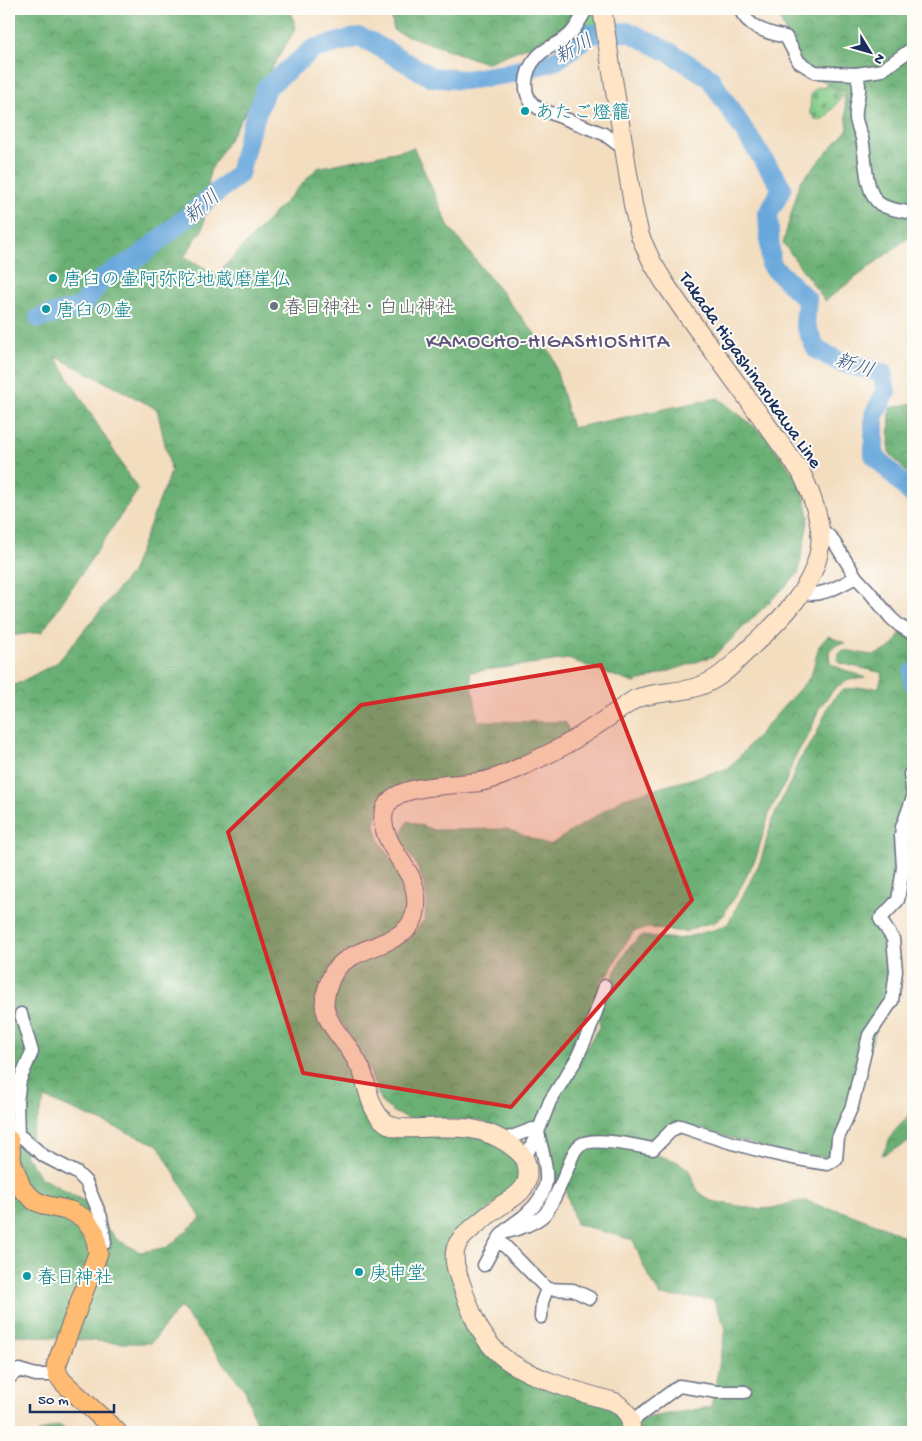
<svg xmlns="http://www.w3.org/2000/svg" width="922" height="1441" font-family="'Gochi Hand','Klee One',sans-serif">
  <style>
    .grass { fill: #83cc88; stroke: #4f7e73 }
    .forest { fill: url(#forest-crowns); stroke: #427069; fill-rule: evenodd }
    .cemetery { fill: url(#cemetery-stones); stroke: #4f7e73 }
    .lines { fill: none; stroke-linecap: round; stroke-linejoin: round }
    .river { stroke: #69a8dc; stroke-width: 20 }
    .street-casing { stroke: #676c80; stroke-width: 15 }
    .secondary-casing { stroke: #676c80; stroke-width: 20 }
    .primary-casing { stroke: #676c80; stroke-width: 21 }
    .street { stroke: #fff; stroke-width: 12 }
    .secondary { stroke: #ffe4c6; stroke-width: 18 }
    .primary { stroke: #ffbb71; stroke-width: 19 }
    .marked { fill: #d62828; fill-opacity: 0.2; stroke: #d62828; stroke-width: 4; stroke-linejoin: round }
    .culture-dot { fill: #0f9aa8; stroke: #fdfcf7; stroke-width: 2 }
    .worship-dot { fill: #6b7280; stroke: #fdfcf7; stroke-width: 2 }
    .labels { text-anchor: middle; stroke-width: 4; stroke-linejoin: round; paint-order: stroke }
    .culture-label { font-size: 19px; fill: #0d838f; stroke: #fdfcf7; text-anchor: start }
    .worship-label { font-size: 19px; fill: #5b616d; stroke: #fdfcf7; text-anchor: start }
    .street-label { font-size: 19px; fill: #1b2f5e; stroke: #fdfcf7 }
    .water-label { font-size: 20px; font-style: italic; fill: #36598a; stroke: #fdfcf7 }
    .quarter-label { font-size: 21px; letter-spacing: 1px; fill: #60547f; stroke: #fdfcf7 }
  </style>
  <defs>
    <pattern id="forest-crowns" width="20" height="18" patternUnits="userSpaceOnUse" patternTransform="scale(1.25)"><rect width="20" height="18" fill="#6ab074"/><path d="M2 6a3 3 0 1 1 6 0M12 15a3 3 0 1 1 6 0" fill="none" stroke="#569062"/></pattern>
    <pattern id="cemetery-stones" width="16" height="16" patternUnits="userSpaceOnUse" patternTransform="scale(1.25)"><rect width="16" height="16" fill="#83cc88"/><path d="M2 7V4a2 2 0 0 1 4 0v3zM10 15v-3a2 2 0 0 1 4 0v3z" fill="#6aa672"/></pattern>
  </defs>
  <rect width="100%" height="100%" fill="#fdfcf7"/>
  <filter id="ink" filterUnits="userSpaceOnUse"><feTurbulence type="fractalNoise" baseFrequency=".02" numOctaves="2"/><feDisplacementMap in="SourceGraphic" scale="10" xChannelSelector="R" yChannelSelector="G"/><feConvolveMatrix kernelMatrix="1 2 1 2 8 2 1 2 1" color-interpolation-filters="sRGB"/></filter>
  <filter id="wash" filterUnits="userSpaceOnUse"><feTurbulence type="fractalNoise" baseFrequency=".0096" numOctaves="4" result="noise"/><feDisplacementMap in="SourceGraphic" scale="20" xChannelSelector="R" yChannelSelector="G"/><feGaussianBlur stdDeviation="1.12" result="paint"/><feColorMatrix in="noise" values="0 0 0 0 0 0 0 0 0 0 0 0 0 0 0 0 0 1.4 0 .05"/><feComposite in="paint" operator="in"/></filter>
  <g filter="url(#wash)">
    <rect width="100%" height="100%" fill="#f3ddbf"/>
    <path class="grass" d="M593 9H596L601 40C584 44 558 81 537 69L551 54 577 35Z"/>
    <path class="forest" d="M9 9H290L296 28 210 171 203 228 184 257 217 274 317 168 414 148 449 227 552 355 572 428 718 398 765 435 795 476 805 497 809 516 798 574 714 656 634 683 568 659 470 672 478 721 565 722 570 733 503 768 378 808 375 826 379 840 405 883 409 896V910L400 926 320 983 346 1057 355 1073 373 1121C409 1126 448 1129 484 1139 492 1141 514 1154 518 1162 523 1171 519 1181 514 1187L451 1241 479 1341 612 1409 624 1423V1432H259L245 1390 180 1307 151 1343H124L17 1335 9 1340V688L58 662 131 573 171 471 157 409 55 356 138 490 42 632 9 636ZM45 1098 158 1145 201 1218 168 1247 140 1252 116 1239 87 1203 40 1177 25 1154Z
      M390 9H583L565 32 486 63 394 31Z
      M778 9H913V234L825 301 783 243 800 182 848 129 844 93 802 68 778 15Z
      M913 403V480L889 452 890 408Z
      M903 632 913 638V759L910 765 908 796 894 899 877 914 876 924 890 941 894 981 830 1158 776 1151 676 1122 652 1142 587 1138C576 1156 548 1212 530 1218L542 1204 543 1134 562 1089 600 1025 598 1019C606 997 620 947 642 936L679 939 717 929 728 924 761 860 772 820 791 781 798 762 815 737 829 705 837 695 845 689 879 687 883 673 840 663 837 660C838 641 864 658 877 654 881 653 891 648 894 644 898 640 897 635 903 632Z
      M828 636 845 643 836 645 829 651 830 662C840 671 853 671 865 678L849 680 836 687 819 708 811 730 795 757 786 781 770 811 756 858 736 896 727 908 724 915 715 922 698 926 685 932 648 928 634 931 623 947 609 973 607 976 603 977 602 985 579 1045 573 1040C569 1069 552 1096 540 1122L511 1133 479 1120 411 1119 395 1113 381 1102 365 1059 339 1019 334 1008 337 986 350 968 362 961 408 940 425 919 427 898 423 881 415 862 399 839 408 821 434 830 507 829 550 845 624 798 729 768 811 676 819 646Z
      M913 811V863L908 867 906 831Z
      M913 1111V1140L882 1155 893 1133Z
      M585 1148H633L676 1161 688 1169 698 1191 711 1201 756 1209 772 1208 795 1202 807 1201 829 1209 839 1210 889 1229 913 1242V1432H638L639 1419 711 1407 726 1328 713 1299 660 1296 643 1265 633 1240 576 1224 565 1188 580 1154Z
      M59 1425 68 1432H38Z"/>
    <path class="cemetery" d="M827 84 843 95 826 117 817 121 810 113 811 93 818 87 823 88Z"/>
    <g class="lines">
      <path class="river" d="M39 318 81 307 103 278 140 256 239 174 249 134 266 88 313 49 359 37 371 42 431 77 465 80 506 74 557 60 590 34 629 32 669 52 709 77 782 188 768 214 771 265 807 300 805 324 816 349 842 363 883 373 886 392 874 415V455L913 495
        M913 673V682"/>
    </g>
  </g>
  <g filter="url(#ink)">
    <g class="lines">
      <defs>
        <path id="street" d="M587 9C582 16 578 25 572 32 563 43 546 46 537 57 524 71 520 97 538 108L604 134 624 149
          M740 9C748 28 768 33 786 37L799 62 815 72 856 74 882 70 913 48
          M856 74C864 93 854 101 856 119 857 125 860 132 862 138 866 155 864 193 880 204 889 210 903 211 913 213
          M818 526 832 539 856 577 868 590 891 618 900 626 913 634
          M802 592C819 599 841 585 856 577
          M913 769 910 774 913 795
          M21 1014 32 1052 20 1080 17 1102 18 1134 44 1156 77 1173 86 1182 101 1217 105 1243
          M525 1158 538 1132 550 1101 576 1060 590 1029 605 986
          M503 1233C517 1229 534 1225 545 1214 553 1204 564 1177 569 1165 571 1159 574 1149 580 1145 594 1136 637 1146 653 1149L672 1130 680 1126C728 1143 778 1157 828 1164L836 1159 838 1138 852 1106 869 1035 892 1001 896 971 893 939 880 919 898 900 903 868 901 836 902 827 913 797
          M499 1240 547 1289 542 1302 541 1317
          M484 1265C490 1255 495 1243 502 1234 508 1226 519 1221 526 1214 557 1188 545 1165 538 1132L533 1129 503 1140
          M547 1289 573 1290 590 1298
          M9 1378 19 1370 36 1375H58
          M632 1421 679 1386 717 1392H745"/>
        <path id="secondary" d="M602 9 633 205 640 236 652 262 664 282 684 311 801 472C811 493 823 522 820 545 816 585 781 620 753 645 740 657 726 674 709 682 687 694 659 690 635 699 612 715 589 731 565 745 552 753 537 759 523 766 509 773 494 780 479 782 457 785 407 785 392 799 367 821 401 858 411 878 415 887 417 897 416 907 414 947 358 942 336 969 330 977 323 998 325 1008 328 1025 343 1039 352 1053 356 1060 361 1067 363 1074 369 1092 371 1116 390 1125 398 1130 410 1128 419 1128 453 1127 481 1124 510 1145 516 1150 523 1154 526 1162 528 1170 529 1178 525 1185 521 1194 511 1199 503 1204 491 1213 465 1232 458 1243 450 1257 458 1275 463 1289 471 1312 479 1334 496 1351 520 1376 582 1393 615 1402 627 1411 632 1418 631 1432"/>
        <path id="primary" d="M9 1140 12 1163 22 1189 35 1201 48 1206 71 1211 85 1219 95 1233 98 1253 56 1366 58 1375 63 1382 117 1432"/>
      </defs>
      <use href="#street" class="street-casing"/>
      <use href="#secondary" class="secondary-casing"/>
      <use href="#primary" class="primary-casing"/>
      <use href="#street" class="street"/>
      <use href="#secondary" class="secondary"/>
      <use href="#primary" class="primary"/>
    </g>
  </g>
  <path class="marked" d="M601 665 692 900 511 1107 303 1073 228 832 361 705Z"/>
  <g class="culture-dot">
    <circle cx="525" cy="111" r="5"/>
    <circle cx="53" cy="278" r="5"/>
    <circle cx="46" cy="309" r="5"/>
    <circle cx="359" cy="1272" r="5"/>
    <circle cx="27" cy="1276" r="5"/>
  </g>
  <circle class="worship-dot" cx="274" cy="306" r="5"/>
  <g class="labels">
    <g class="culture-label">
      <text x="535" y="118">あたご燈籠</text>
      <text x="63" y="285">唐臼の壷阿弥陀地蔵磨崖仏</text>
      <text x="56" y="316">唐臼の壷</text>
      <text x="369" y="1279">庚申堂</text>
      <text x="37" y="1283">春日神社</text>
    </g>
    <g class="worship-label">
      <text x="284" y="313">春日神社・白山神社</text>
    </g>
    <g class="street-label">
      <text transform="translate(752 369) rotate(55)" y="7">Takada Higashinarukawa Line</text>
    </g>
    <g class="water-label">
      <text transform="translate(573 48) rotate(-29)" y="7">新川</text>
      <text transform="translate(201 206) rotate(-40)" y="7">新川</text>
      <text transform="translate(855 364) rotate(18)" y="7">新川</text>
    </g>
    <g class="quarter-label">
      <text x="548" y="347">KAMOCHO-HIGASHIOSHITA</text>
    </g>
  </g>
  <rect width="922" height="1441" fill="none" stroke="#fdfcf7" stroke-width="30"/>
  <g transform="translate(870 52) rotate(127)" stroke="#fdfcf7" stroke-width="4" paint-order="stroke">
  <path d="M0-4L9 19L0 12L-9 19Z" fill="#1b2f5e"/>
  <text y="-8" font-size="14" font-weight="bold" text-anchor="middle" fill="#1b2f5e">N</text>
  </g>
  <path d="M30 1404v8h84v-8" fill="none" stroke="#1b2f5e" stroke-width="2.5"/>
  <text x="38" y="1404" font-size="15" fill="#1b2f5e" stroke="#fdfcf7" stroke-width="4" paint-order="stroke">50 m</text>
</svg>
